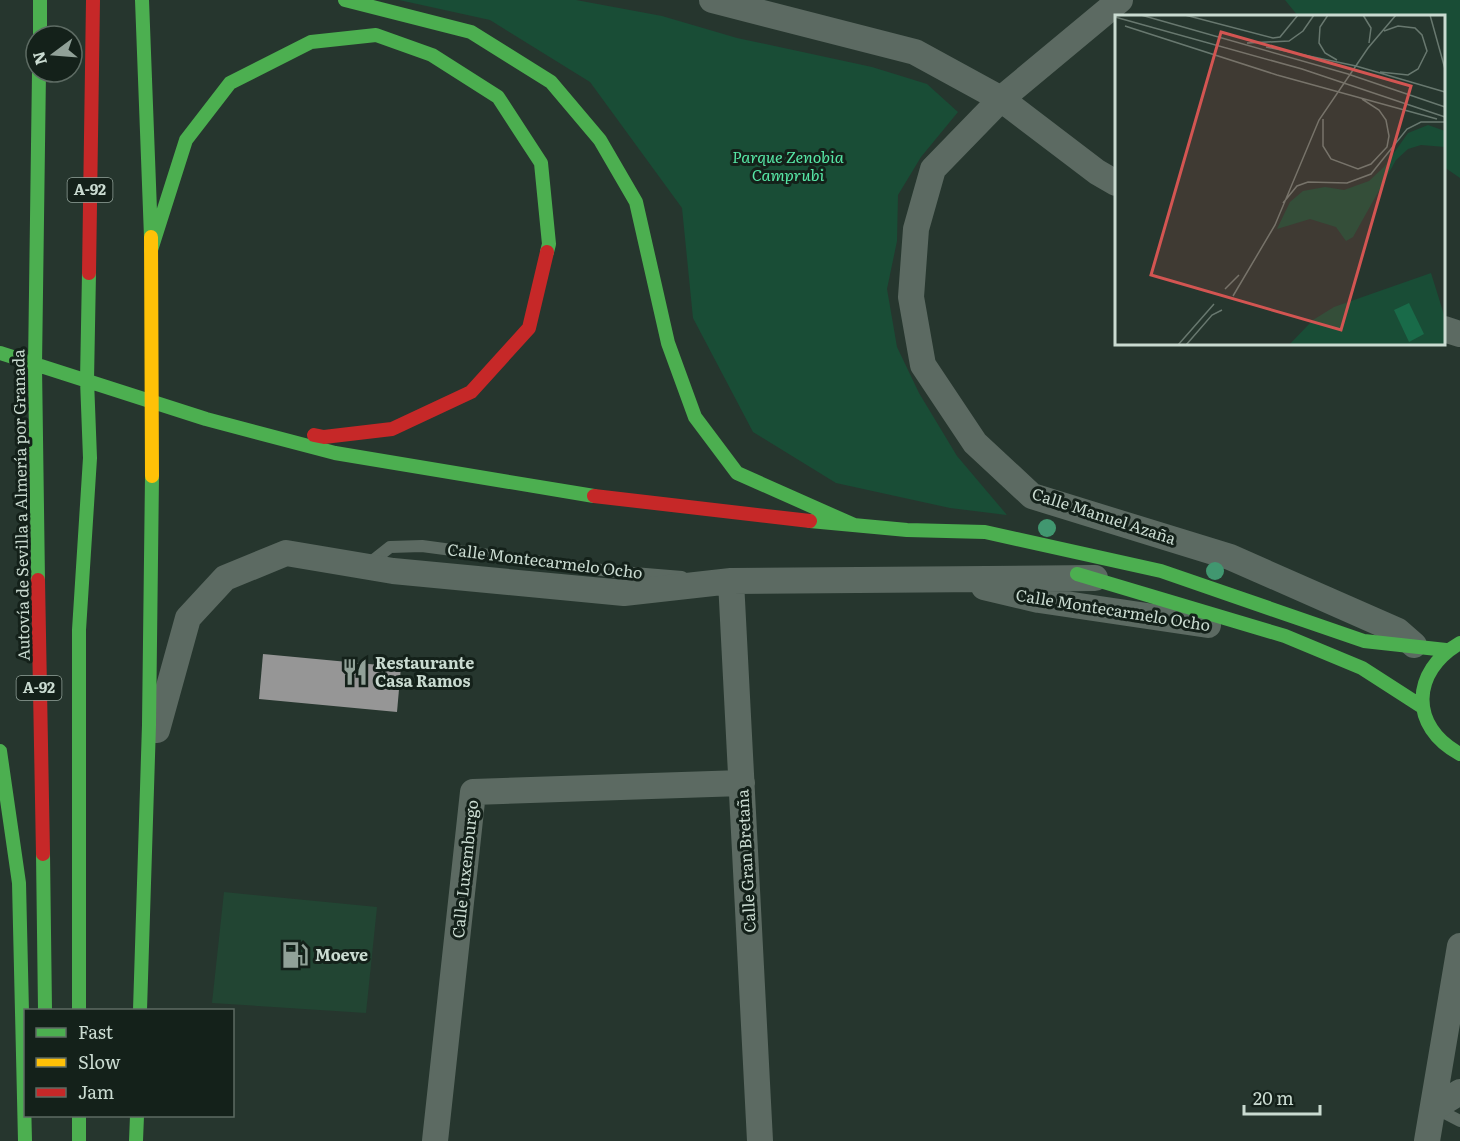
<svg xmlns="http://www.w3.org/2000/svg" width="1460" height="1141" font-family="Literata,serif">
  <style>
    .built { fill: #224533 }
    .green { fill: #194d36 }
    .building { fill: #969696 }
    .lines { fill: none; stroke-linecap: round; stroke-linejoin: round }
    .lane { stroke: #5c6a62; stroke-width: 12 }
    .street { stroke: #5c6a62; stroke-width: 26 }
    .fast { stroke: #4caf50; stroke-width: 14 }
    .slow { stroke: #ffc107; stroke-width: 14 }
    .jam { stroke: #c62828; stroke-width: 14 }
    .tree { fill: #419770 }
    .labels { text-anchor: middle; stroke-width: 6; stroke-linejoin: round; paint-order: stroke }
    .shield { fill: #14211a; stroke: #93a39a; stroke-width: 1.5 }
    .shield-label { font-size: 15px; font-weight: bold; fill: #cadbd1 }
    .park-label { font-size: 16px; font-style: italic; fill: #57e7a6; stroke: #14211a }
    .street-label { font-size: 16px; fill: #cadbd1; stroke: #14211a }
    .poi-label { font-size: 16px; font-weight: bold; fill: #cadbd1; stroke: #14211a; text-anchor: start }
    .inset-road { fill: none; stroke: #68786f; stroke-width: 1.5 }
    .view { fill: #d35552; fill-opacity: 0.15; stroke: #d35552; stroke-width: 3 }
    .inset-edge { fill: none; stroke: #cadbd1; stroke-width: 3 }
  </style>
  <rect width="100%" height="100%" fill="#26362e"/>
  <path class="built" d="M224 892 377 907 366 1013 212 1003Z"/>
  <path class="green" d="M399 0H576L662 16 737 38 872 67 927 84 958 112 921 157 898 195 897 241 887 289 897 347 919 393 957 456 1007 515 950 508 836 483 753 432 693 318 682 208 590 82 490 20Z
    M1285 0H1460V178L1444 167V16H1298Z"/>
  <path class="building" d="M263 654 401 667 397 712 259 699Z"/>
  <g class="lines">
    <path class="lane" d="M366 566 390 547 422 546 609 571 682 577
      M1435 1108 1460 1121"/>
    <path class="street" d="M712 0 915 52 1001 99 1097 172 1116 183
      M1120 0 1001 99 933 169 916 229 911 297 923 365 975 443 1032 496 1230 557 1398 631 1414 645
      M1444 329 1460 334
      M731 581 760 1141
      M984 587 1039 600 1208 625
      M157 730 188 618 225 578 286 553 393 571 624 593 731 581 1095 578
      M1434 1108 1460 1092
      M435 1141 473 792 742 783
      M1427 1141 1460 946"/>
    <path class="fast" d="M40 0V36
      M142 0 151 237
      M345 0 471 32 551 82 600 140 636 202 668 343 695 417 737 473 854 525
      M151 250 186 140 230 83 311 42 376 35 432 55 498 97 541 163 549 244 547 252
      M0 353 206 419 335 453 594 496
      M810 521 907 530 985 532 1161 571 1364 641 1446 650
      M1077 574 1285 636 1362 668 1421 706
      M38 580 35 366 39 72
      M1460 643C1411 671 1409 727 1460 754
      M0 751 19 883 25 1141
      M43 854 45 1010
      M79 1010V630L90 458 87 380 89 273
      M140 1010 149 725 152 476
      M79 1116V1141
      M136 1141 137 1116"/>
    <path class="slow" d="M151 237 152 476"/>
    <path class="jam" d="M89 273 93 0
      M314 435 324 437 392 429 471 392 529 328 547 252
      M594 496 810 521
      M38 580 43 854"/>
  </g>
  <g class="tree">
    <circle cx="1047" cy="528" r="9"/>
    <circle cx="1215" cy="571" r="9"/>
  </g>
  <defs>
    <symbol id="restaurant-bare" viewBox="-9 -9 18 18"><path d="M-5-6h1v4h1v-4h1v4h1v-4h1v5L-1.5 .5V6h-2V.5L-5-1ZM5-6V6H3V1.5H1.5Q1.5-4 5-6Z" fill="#91a198" stroke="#14211a" stroke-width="2.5" paint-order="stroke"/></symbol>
    <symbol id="fuel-bare" viewBox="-9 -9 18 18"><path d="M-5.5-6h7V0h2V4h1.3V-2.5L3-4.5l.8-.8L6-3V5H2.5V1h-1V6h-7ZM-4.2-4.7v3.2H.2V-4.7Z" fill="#91a198" stroke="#14211a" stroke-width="2.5" paint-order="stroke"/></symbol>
  </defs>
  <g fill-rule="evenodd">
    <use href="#restaurant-bare" x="336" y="653" width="38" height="38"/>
    <use href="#fuel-bare" x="276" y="936" width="38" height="38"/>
  </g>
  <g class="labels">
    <g class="shield">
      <rect x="67.5" y="178" width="45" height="24" rx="4.5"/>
      <rect x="16.5" y="676" width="45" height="24" rx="4.5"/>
    </g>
    <g class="shield-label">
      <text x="90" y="195">A-92</text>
      <text x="39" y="693">A-92</text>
    </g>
    <g class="park-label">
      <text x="788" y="163">Parque Zenobia<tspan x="788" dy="18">Camprubi</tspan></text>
    </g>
    <g class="street-label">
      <text transform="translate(21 505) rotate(-91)" y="6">Autovía de Sevilla a Almería por Granada</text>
      <text transform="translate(1104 516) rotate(18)" y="6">Calle Manuel Azaña</text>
      <text transform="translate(545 561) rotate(7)" y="6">Calle Montecarmelo Ocho</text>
      <text transform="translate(1113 610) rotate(9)" y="6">Calle Montecarmelo Ocho</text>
      <text transform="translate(746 861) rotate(-93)" y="6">Calle Gran Bretaña</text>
      <text transform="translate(465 869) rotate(-84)" y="6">Calle Luxemburgo</text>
    </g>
    <g class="poi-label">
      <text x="375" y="669">Restaurante<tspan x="375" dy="18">Casa Ramos</tspan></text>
      <text x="315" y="961">Moeve</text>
    </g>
  </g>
  <g transform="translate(1115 15)">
    <rect width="330" height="330" fill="#26362e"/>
    <path d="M313 110 330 116V132L306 130 293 134 281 145 238 222 231 226 221 212 195 204 162 214 175 187 188 176 210 172 229 175 254 166 269 152 293 118ZM316 258 330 303V330H174L198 305 219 292Z" fill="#194d36"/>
    <path d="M294 288 309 319 294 327 279 295Z" fill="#196b49"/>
    <path class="inset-road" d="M26 0 233 59 330 92M70 0 158 23 165 22 183 0M213 0 205 12 204 28 210 38 222 45M248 0 256 13 254 28M315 0 330 54M0 2 187 54 330 102M10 11 162 60 322 104M132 28 174 26 188 16 199 0M151 32 241 51M241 51 330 77M265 57 293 60 303 54 312 36 307 20 300 13 283 11 269 16M208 104V131L216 144 243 154 256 149 272 132 274 121 271 105 264 95 247 84M168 188 182 171 193 167 232 168 256 159 292 114 306 107H330M110 274 124 260M118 281 160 210 204 105 253 33 281 0M63 330 99 289M71 330 97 300 107 295"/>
    <path class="view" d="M106 17 296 71 226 315 36 260Z"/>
    <rect width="330" height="330" class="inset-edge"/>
  </g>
  <rect x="24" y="1009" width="210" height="108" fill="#14211a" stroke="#5d6b63" stroke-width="1.5"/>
  <rect x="36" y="1028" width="30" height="9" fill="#4caf50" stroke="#5d6b63" stroke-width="1.5"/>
  <text x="78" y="1039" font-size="18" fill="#cadbd1">Fast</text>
  <rect x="36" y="1058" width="30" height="9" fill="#ffc107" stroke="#5d6b63" stroke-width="1.5"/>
  <text x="78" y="1069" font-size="18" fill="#cadbd1">Slow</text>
  <rect x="36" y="1088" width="30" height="9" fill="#c62828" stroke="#5d6b63" stroke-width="1.5"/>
  <text x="78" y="1099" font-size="18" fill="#cadbd1">Jam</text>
  <g transform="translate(54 54) rotate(254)"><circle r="28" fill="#14211a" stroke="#5d6b63" stroke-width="1.5"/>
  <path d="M0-4.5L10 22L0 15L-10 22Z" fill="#91a198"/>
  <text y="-9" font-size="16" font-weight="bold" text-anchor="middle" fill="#cadbd1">N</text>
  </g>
  <path d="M1244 1105v9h76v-9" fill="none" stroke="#cadbd1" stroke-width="3"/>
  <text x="1253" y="1105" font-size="18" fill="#cadbd1" stroke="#14211a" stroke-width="4.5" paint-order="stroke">20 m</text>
</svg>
